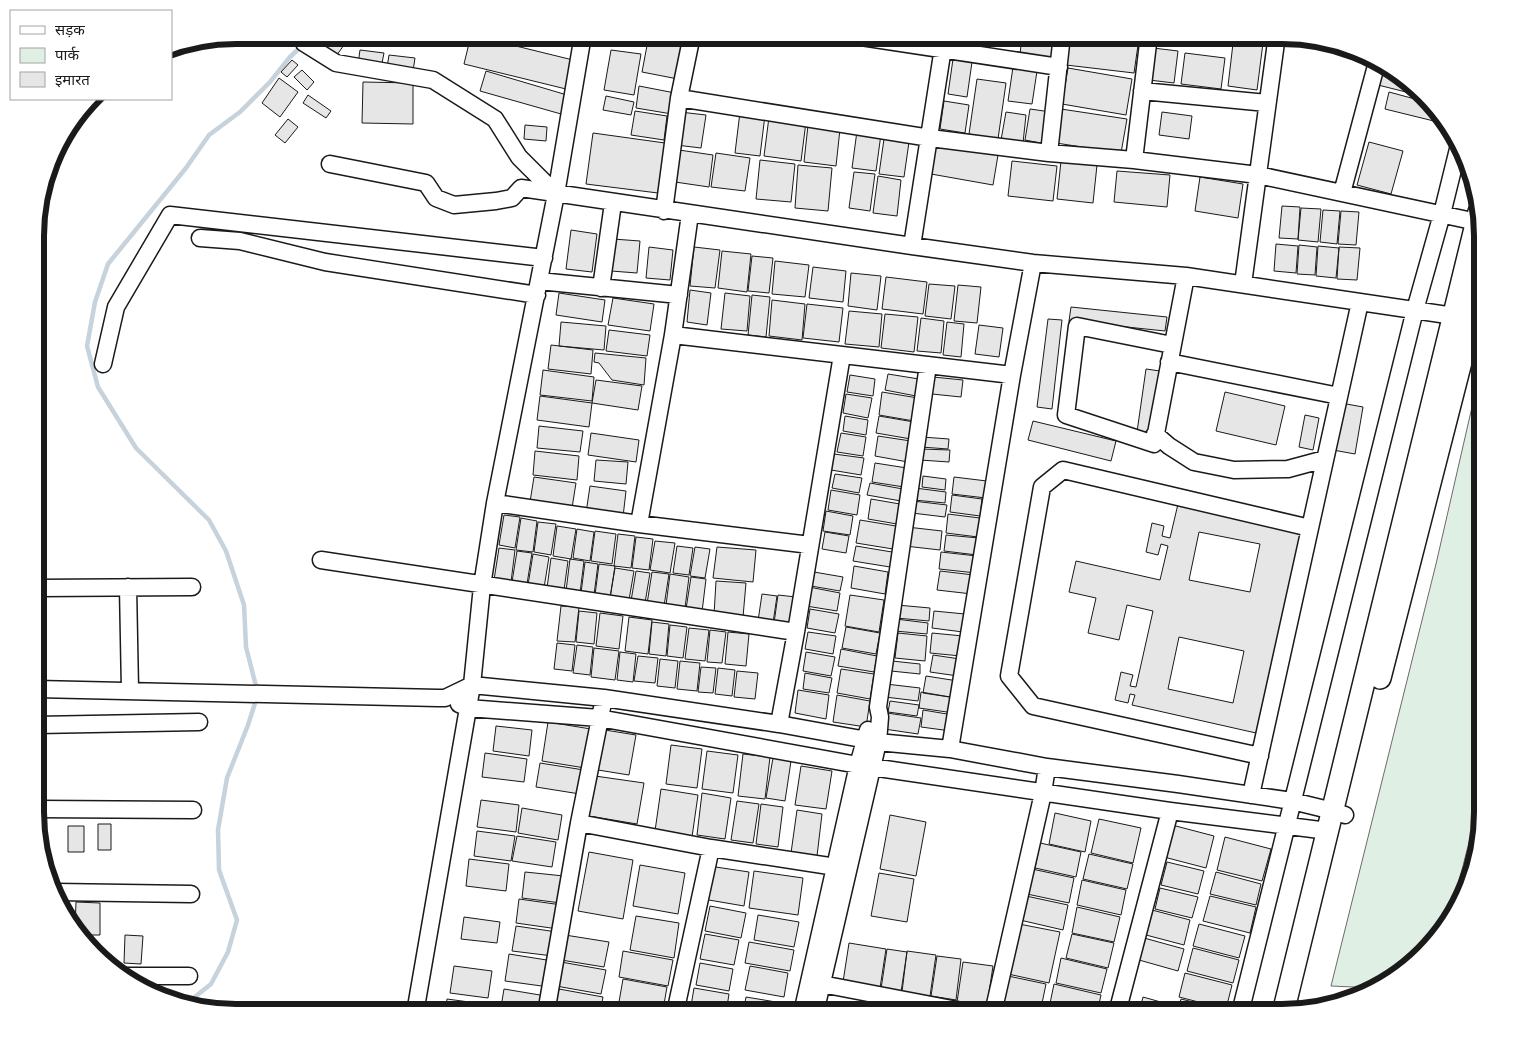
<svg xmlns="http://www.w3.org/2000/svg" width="1518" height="1048" font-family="Inter,'Noto Sans Devanagari',sans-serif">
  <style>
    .green { fill: #e0efe3; stroke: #6a6a6a }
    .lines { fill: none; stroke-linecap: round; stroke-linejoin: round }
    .stream { stroke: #c6d2dc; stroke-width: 4.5 }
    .building { fill: #e6e6e6; stroke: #1a1a1a; fill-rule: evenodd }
    .minor-casing { stroke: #1a1a1a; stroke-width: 19 }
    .major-casing { stroke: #1a1a1a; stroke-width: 24 }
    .minor { stroke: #fff; stroke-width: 16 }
    .major { stroke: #fff; stroke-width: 21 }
    .rim { fill: none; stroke: #1a1a1a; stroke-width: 6 }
  </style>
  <rect width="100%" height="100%" fill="#fff"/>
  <path class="green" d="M1483 359V787L1449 921 1442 934 1377 988 1331 986 1436 564Z"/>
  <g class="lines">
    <path class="stream" d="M257 690 246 647 244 605 226 551 209 520 136 448 98 387 87 346 95 302 108 264 186 168 209 135 240 112 270 82 290 57 313 35
      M180 1004H186L211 984 228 952 237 920 219 870 218 830 227 778 248 725 257 697"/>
  </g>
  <path class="building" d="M321 35H330L344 45 334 59 314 44Z
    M471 35 573 60 566 89 464 64Z
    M649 35H686L678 79 642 72Z
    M1022 35H1058L1055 59 1020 55Z
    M1070 35H1114L1139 38 1134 73 1066 65Z
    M1152 35H1204L1202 46 1152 41Z
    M1234 35H1264L1257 90 1228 86Z
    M1153 48 1178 51 1174 83 1149 80Z
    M360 50 384 53 381 68 358 64Z
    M611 50 641 54 634 95 604 90Z
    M1185 53 1225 58 1221 89 1181 84Z
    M389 55 415 58 413 71 387 68Z
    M953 59 972 62 967 97 948 94Z
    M292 60 298 65 287 77 281 72Z
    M1383 65 1404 76 1409 82 1406 92 1378 85Z
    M1013 67 1037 71 1032 104 1008 101Z
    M1068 68 1132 79 1126 115 1062 104Z
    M302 70 314 82 307 90 294 77Z
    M486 71 567 95 561 114 480 91Z
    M279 78 298 92 280 117 262 103Z
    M977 79 1006 83 998 139 969 134Z
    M363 82 413 83V124L362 123Z
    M639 86 675 93 672 114 636 108Z
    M1389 92 1426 102 1446 124 1385 109Z
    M308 95 331 111 326 118 303 103Z
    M606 96 634 102 631 115 603 110Z
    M944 101 969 105 965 133 940 129Z
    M1030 109 1051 112 1046 144 1025 140Z
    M1061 109 1127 119 1121 153 1056 143Z
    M635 111 667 116 664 140 631 135Z
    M680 112 706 115 701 148 676 145Z
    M740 112 765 115 760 156 735 153Z
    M1006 112 1026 115 1023 143 1001 140Z
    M1162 112 1192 116 1189 139 1159 135Z
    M769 117 806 122 801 161 764 156Z
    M288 119 298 127 285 143 275 135Z
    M525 125 547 127 546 141 524 139Z
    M808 125 840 129 836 166 804 162Z
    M857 131 881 134 876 171 852 168Z
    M593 133 665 143 658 193 586 184Z
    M884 139 909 142 904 177 879 174Z
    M1369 142 1403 151 1391 194 1357 185Z
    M936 144 998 155 993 185 931 174Z
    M679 150 713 155 709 187 675 182Z
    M716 153 750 158 745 191 711 187Z
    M760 160 795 164 791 202 756 199Z
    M1012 161 1057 166 1053 201 1008 196Z
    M1061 161 1097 165 1093 203 1057 199Z
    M798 165 832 168 828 211 795 208Z
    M1117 171 1170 175 1167 207 1114 202Z
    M854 172 875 174 870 211 849 208Z
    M878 176 901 180 897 216 873 213Z
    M1200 177 1243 184 1238 218 1195 211Z
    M1282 206 1300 207 1298 239 1279 238Z
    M1301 208 1321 209 1318 242 1298 240Z
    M1323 210 1340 211 1337 244 1320 242Z
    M1341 211 1359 212 1356 245 1338 244Z
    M571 230 597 234 592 272 566 269Z
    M613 239 640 241 637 273 611 271Z
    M1276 244 1298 246 1296 273 1274 271Z
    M1299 245 1317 247 1315 275 1297 274Z
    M1318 246 1339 248 1336 278 1316 276Z
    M649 247 673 250 670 280 646 278Z
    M694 247 720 250 715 288 690 286Z
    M1339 247 1360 248 1357 280 1337 279Z
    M722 251 751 254 747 292 718 288Z
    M752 256 773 258 769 293 748 291Z
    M775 261 809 265 805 297 772 294Z
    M813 267 846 271 843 302 809 298Z
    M851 273 881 276 877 310 848 306Z
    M886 277 927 282 923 314 882 309Z
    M929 284 955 286 951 319 925 316Z
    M958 285 981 287 977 323 954 321Z
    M690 290 711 293 707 325 687 322Z
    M559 293 605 300 602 322 556 315Z
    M725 293 750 296 747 331 721 329Z
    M752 295 770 297 766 337 748 335Z
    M613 298 654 304 650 331 608 325Z
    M772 300 805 304 802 340 769 336Z
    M807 304 843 308 839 342 803 338Z
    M1071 307 1167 317 1165 331 1069 321Z
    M849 311 882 314 879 347 845 344Z
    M885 314 918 317 914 352 881 348Z
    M921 318 944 321 941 353 917 351Z
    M1048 319 1062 320 1052 409 1037 407Z
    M561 322 606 326 604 350 559 346Z
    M947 322 964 324 961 357 943 355Z
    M979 325 1003 328 999 357 975 354Z
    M609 330 650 335 647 356 606 351Z
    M551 345 593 350 591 374 548 369Z
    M595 353 646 358 644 385 612 380 599 363 594 362Z
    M1146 369 1160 371 1150 434 1137 432Z
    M543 370 594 377 592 401 540 395Z
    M888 374 919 379 916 396 885 390Z
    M850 375 875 379 873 396 847 392Z
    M933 377 963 380 961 397 932 394Z
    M596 380 642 386 638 410 592 403Z
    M882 392 918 398 914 421 879 415Z
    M1225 392 1285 406 1276 445 1216 431Z
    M846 394 872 398 868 418 843 413Z
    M540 396 592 403 589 427 537 420Z
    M1341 403 1363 407 1355 454 1333 450Z
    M1305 415 1319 418 1313 450 1299 447Z
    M845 416 868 420 866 435 843 431Z
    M879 416 914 422 911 439 876 433Z
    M1033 421 1116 441 1111 461 1028 440Z
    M539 426 583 431 580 452 537 448Z
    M591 433 639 440 636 462 588 455Z
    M841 433 866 437 863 456 837 452Z
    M878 436 911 441 908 462 875 456Z
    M922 437 949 439 948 449 921 447Z
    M921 449 950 450 949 462 920 460Z
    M535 451 579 456 577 480 533 475Z
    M834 454 864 458 861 475 831 470Z
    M596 460 628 462 626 484 594 481Z
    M875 463 907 468 904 487 872 482Z
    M835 474 862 478 859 493 832 488Z
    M923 476 946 479 945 490 922 487Z
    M534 477 576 483 572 508 530 502Z
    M954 477 987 481 986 498 952 494Z
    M870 483 903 489 901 501 867 495Z
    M590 486 626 491 623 517 586 513Z
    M915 488 946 492 945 503 914 500Z
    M831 490 860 495 857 515 828 510Z
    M952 495 982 499 980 516 950 512Z
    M871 499 900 504 897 524 868 519Z
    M913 501 947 505 945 517 912 513Z
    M1178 504 1301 532 1256 733 1132 705 1135 695 1130 694 1128 703 1115 700 1121 672 1133 675 1130 686 1136 687 1153 611 1127 605 1119 640 1088 633 1096 598 1069 592 1076 561 1160 580 1168 546 1161 544 1158 555 1146 552 1152 523 1164 526 1162 536 1170 538ZM1199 532 1260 544 1250 592 1189 580ZM1179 637 1244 651 1233 703 1168 689Z
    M826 511 853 516 850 535 823 531Z
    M948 514 980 518 978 537 946 533Z
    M504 515 520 517 515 548 499 545Z
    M521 518 537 521 533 552 516 550Z
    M860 520 896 526 893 549 856 543Z
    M538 522 556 524 551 555 534 552Z
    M557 526 576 529 571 559 553 556Z
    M907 527 942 531 940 550 905 546Z
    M577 529 594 532 590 561 573 558Z
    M595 531 616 534 612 564 591 561Z
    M825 532 849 536 846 553 822 549Z
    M618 534 635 536 631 568 614 566Z
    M946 535 979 538 977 555 944 551Z
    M636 537 653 539 649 570 632 568Z
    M655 541 675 543 670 573 650 570Z
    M677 546 693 548 689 575 673 573Z
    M856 546 892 552 890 567 853 561Z
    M695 547 710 549 705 578 690 576Z
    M717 547 756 550 753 582 713 578Z
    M499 548 515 550 511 582 494 580Z
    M517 551 532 553 527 584 512 582Z
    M941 552 977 556 976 573 939 569Z
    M533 554 549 557 544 588 528 585Z
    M551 558 568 561 564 590 547 588Z
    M570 559 584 561 580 593 566 591Z
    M585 562 598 564 594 595 581 593Z
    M599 564 615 566 610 598 595 595Z
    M854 566 888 572 885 594 851 588Z
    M615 568 634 571 629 600 610 598Z
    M636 571 650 573 645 603 631 601Z
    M940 571 974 575 972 594 937 590Z
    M652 572 669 574 664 606 647 604Z
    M814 572 843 577 840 591 811 586Z
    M670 574 689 577 685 608 666 605Z
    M691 577 706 579 702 612 686 609Z
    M716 581 746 583 743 617 714 615Z
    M809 587 840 593 837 611 806 606Z
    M762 594 777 596 773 623 758 621Z
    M778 595 796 597 791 626 774 623Z
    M850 595 884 600 879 632 845 626Z
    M897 605 930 608 929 621 896 618Z
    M561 606 579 607 575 642 557 641Z
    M810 609 839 614 835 633 807 628Z
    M579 611 597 613 594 644 576 642Z
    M934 611 965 614 963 632 932 628Z
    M600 613 623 616 619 649 596 646Z
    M629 617 652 620 648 654 625 651Z
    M896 619 928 623 927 634 895 631Z
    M652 622 669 624 666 656 649 654Z
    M670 625 687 627 683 658 667 656Z
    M846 627 880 633 876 654 842 648Z
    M689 628 709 630 705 661 685 659Z
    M710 630 726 632 722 663 707 662Z
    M728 632 749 634 746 666 725 664Z
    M808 632 836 636 833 654 805 649Z
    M898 633 927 636 925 661 895 658Z
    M932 633 963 636 961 656 930 653Z
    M557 643 575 645 572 671 554 669Z
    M577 645 593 647 590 675 573 673Z
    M594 648 619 651 615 680 591 677Z
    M841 649 877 656 874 672 838 666Z
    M620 652 636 654 633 682 617 680Z
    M806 652 835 657 831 676 803 671Z
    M933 655 960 659 958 676 930 672Z
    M638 656 658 658 655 683 634 681Z
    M660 659 678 661 675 688 657 686Z
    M680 661 700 663 697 691 677 689Z
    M892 661 920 664V674L891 671Z
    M701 667 716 668 713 693 698 692Z
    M718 668 735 670 732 696 715 694Z
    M841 669 874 674 870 699 837 693Z
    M737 671 758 673 755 699 734 697Z
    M805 673 832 678 829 693 803 689Z
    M926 676 958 681 956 698 923 693Z
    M886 684 920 688 918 701 885 697Z
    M798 690 829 695 826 719 795 713Z
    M921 692 956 698 954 713 919 708Z
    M837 695 870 701 866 727 833 722Z
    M890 701 919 705 917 716 888 712Z
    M923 710 953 715 951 731 921 727Z
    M887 713 921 718 918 734 884 729Z
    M548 722 591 729 585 768 542 761Z
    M496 726 532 730 529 756 493 751Z
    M605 730 636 735 629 775 598 770Z
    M671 745 702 749 697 788 666 784Z
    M707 751 738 755 733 793 702 789Z
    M485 753 527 759 524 782 482 777Z
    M743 754 770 757 765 799 738 796Z
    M773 758 791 761 785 801 766 798Z
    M540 763 584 770 580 794 536 787Z
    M801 766 832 771 826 809 795 805Z
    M595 776 644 783 637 824 589 816Z
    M661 789 698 795 692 837 655 831Z
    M702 793 731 798 725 839 697 835Z
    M481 800 519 805 516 832 477 827Z
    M737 801 759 804 753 843 731 840Z
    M761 804 783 807 778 847 756 844Z
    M522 808 562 815 558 840 518 833Z
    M797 810 822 814 817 856 791 853Z
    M1055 813 1091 821 1085 852 1049 844Z
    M890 815 926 822 916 876 880 869Z
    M1099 819 1141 828 1133 863 1091 853Z
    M98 824H111V850H98Z
    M1172 825 1214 836 1206 868 1164 857Z
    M68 826H84V852H68Z
    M477 831 515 836 511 861 474 856Z
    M517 836 556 842 552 867 512 861Z
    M1225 837 1271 849 1262 881 1217 870Z
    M1040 843 1081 852 1076 877 1035 868Z
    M589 852 633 860 623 919 578 911Z
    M1089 854 1133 864 1127 889 1083 879Z
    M469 859 509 864 506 891 466 886Z
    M1167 862 1204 871 1198 894 1161 885Z
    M640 865 685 873 678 914 633 906Z
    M709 866 749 872 744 906 703 899Z
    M1032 869 1074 878 1069 903 1027 894Z
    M754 871 803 878 798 915 749 908Z
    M525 872 564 876 561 903 522 898Z
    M1216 872 1261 884 1256 905 1210 894Z
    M879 873 914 879 907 922 871 916Z
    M1082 880 1126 890 1121 915 1077 905Z
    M1160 888 1198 897 1192 918 1155 909Z
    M1026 896 1068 905 1063 930 1020 920Z
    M1210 896 1256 907 1250 933 1203 921Z
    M519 899 562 905 558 929 516 923Z
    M76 902 100 903V935H81L75 928Z
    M710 906 746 913 741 938 705 931Z
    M1077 907 1120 917 1114 942 1072 933Z
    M1152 910 1190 920 1184 945 1146 935Z
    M758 915 799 922 794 947 754 940Z
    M636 916 679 923 674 958 630 950Z
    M464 917 500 922 497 943 461 939Z
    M1019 924 1060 932 1049 983 1008 974Z
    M1199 924 1245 936 1239 958 1193 946Z
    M516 926 557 932 553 956 512 951Z
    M705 934 739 940 734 965 700 959Z
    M1072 934 1114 943 1108 968 1066 958Z
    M125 935 143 936 141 964 124 963Z
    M565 935 609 942 604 967 561 960Z
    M1144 938 1184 949 1178 971 1139 960Z
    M749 942 794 950 790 971 745 963Z
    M849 943 886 949 880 988 843 982Z
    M1193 948 1239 960 1233 983 1187 971Z
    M887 949 907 952 901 992 881 989Z
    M623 951 673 960 668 986 619 977Z
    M907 951 936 955 930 996 902 992Z
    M509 954 553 961 549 987 505 981Z
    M937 956 961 959 956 1000 931 996Z
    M1061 958 1107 969 1101 993 1056 983Z
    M561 962 606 970 601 994 556 986Z
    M963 962 993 966 987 1006 957 1002Z
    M700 963 733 969 729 991 696 985Z
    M454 966 492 971 488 998 450 993Z
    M750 966 788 973 784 997 745 990Z
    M1185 973 1232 985 1226 1009 1179 997Z
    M1008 976 1046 984 1040 1013H1018L1001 1009Z
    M623 979 667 987 663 1010 619 1002Z
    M1054 984 1101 995 1097 1013H1048Z
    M694 988 729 994 726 1013 690 1012Z
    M504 989 546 996 543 1013H500Z
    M559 989 603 997 600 1013 554 1012Z
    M746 997 782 1003 780 1013H743Z
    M1143 997 1175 1006 1173 1013H1139Z
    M447 999 484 1004 483 1013H445Z
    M1181 999 1226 1010 1225 1013H1177Z
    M621 1004 662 1012V1013H620Z"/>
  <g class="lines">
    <defs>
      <path id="minor" d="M848 35 1059 67
        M304 43 336 63 433 80 495 119 519 157 556 194
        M1142 91 1267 103
        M679 98 930 138 1049 153 1134 160 1258 175 1477 222
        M1049 153 1062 35
        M1134 160 1149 35
        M330 164 426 183 436 198 454 205 496 201 512 198 521 188 912 246 1033 263 1186 276 1454 316
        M1342 193 1377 62
        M664 211 679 98 692 35
        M200 238 240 241 325 262 537 295
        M912 246 945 35
        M539 281 679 295
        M1243 284 1277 35
        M601 288 613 203
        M673 335 1012 375
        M1172 345 1077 326 1066 415 1154 444 1186 276
        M1169 362 1339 396
        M103 364 116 307 170 215 544 258
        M1155 434 1169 446 1194 462 1234 470 1288 469 1325 459
        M495 503 639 524 810 545
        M639 524 673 335 690 214
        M321 560 796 632
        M128 587 130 690
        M37 588 192 587
        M37 689 438 698H445L472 685 604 698 779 724 878 742 950 749 1047 767 1178 784 1292 801 1333 811 1345 815
        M459 704 468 708 599 718 858 765 1170 811 1328 831
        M779 724 796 632 842 355
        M37 725 199 722
        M950 749 1012 375 1033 263
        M1260 756 1033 706 1009 676 1042 487 1063 470 1310 528
        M1251 795 1360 302
        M37 809 193 810
        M579 823 711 848 836 867
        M55 892 191 894
        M121 976H189
        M811 982 973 1013
        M415 1013 472 685 482 586 495 503 556 194 583 35
        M546 1013 579 823 602 708
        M675 1013 711 848
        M802 1013 858 765 868 730
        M815 1013 878 742 880 717 878 707 928 365
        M993 1013 1043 793 1047 767
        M1117 1013 1170 811
        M1240 1013 1415 310 1442 214 1459 145"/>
      <path id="major" d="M1380 678 1483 276
        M1283 1013 1479 212"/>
    </defs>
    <use href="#minor" class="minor-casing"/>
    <use href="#major" class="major-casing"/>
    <use href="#minor" class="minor"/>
    <use href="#major" class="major"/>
  </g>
  <path d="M0 0H1518V1048H0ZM236 44H1282A192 192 0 0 1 1474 236V812A192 192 0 0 1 1282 1004H236A192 192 0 0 1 44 812V236A192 192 0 0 1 236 44Z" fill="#fff" fill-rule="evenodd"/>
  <path class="rim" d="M236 44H1282A192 192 0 0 1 1474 236V812A192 192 0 0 1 1282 1004H236A192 192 0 0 1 44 812V236A192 192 0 0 1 236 44Z"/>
  <rect x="10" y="10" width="162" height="90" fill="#ffffff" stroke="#a3a3a3"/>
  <rect x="20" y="26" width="25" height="8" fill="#ffffff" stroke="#a3a3a3"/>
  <text x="55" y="35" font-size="15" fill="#1a1a1a">सड़क</text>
  <rect x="20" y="48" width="25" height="15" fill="#e0efe3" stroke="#a3a3a3"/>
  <text x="55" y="60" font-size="15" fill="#1a1a1a">पार्क</text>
  <rect x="20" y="72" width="25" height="15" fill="#e6e6e6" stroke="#a3a3a3"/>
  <text x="55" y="85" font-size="15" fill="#1a1a1a">इमारत</text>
</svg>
